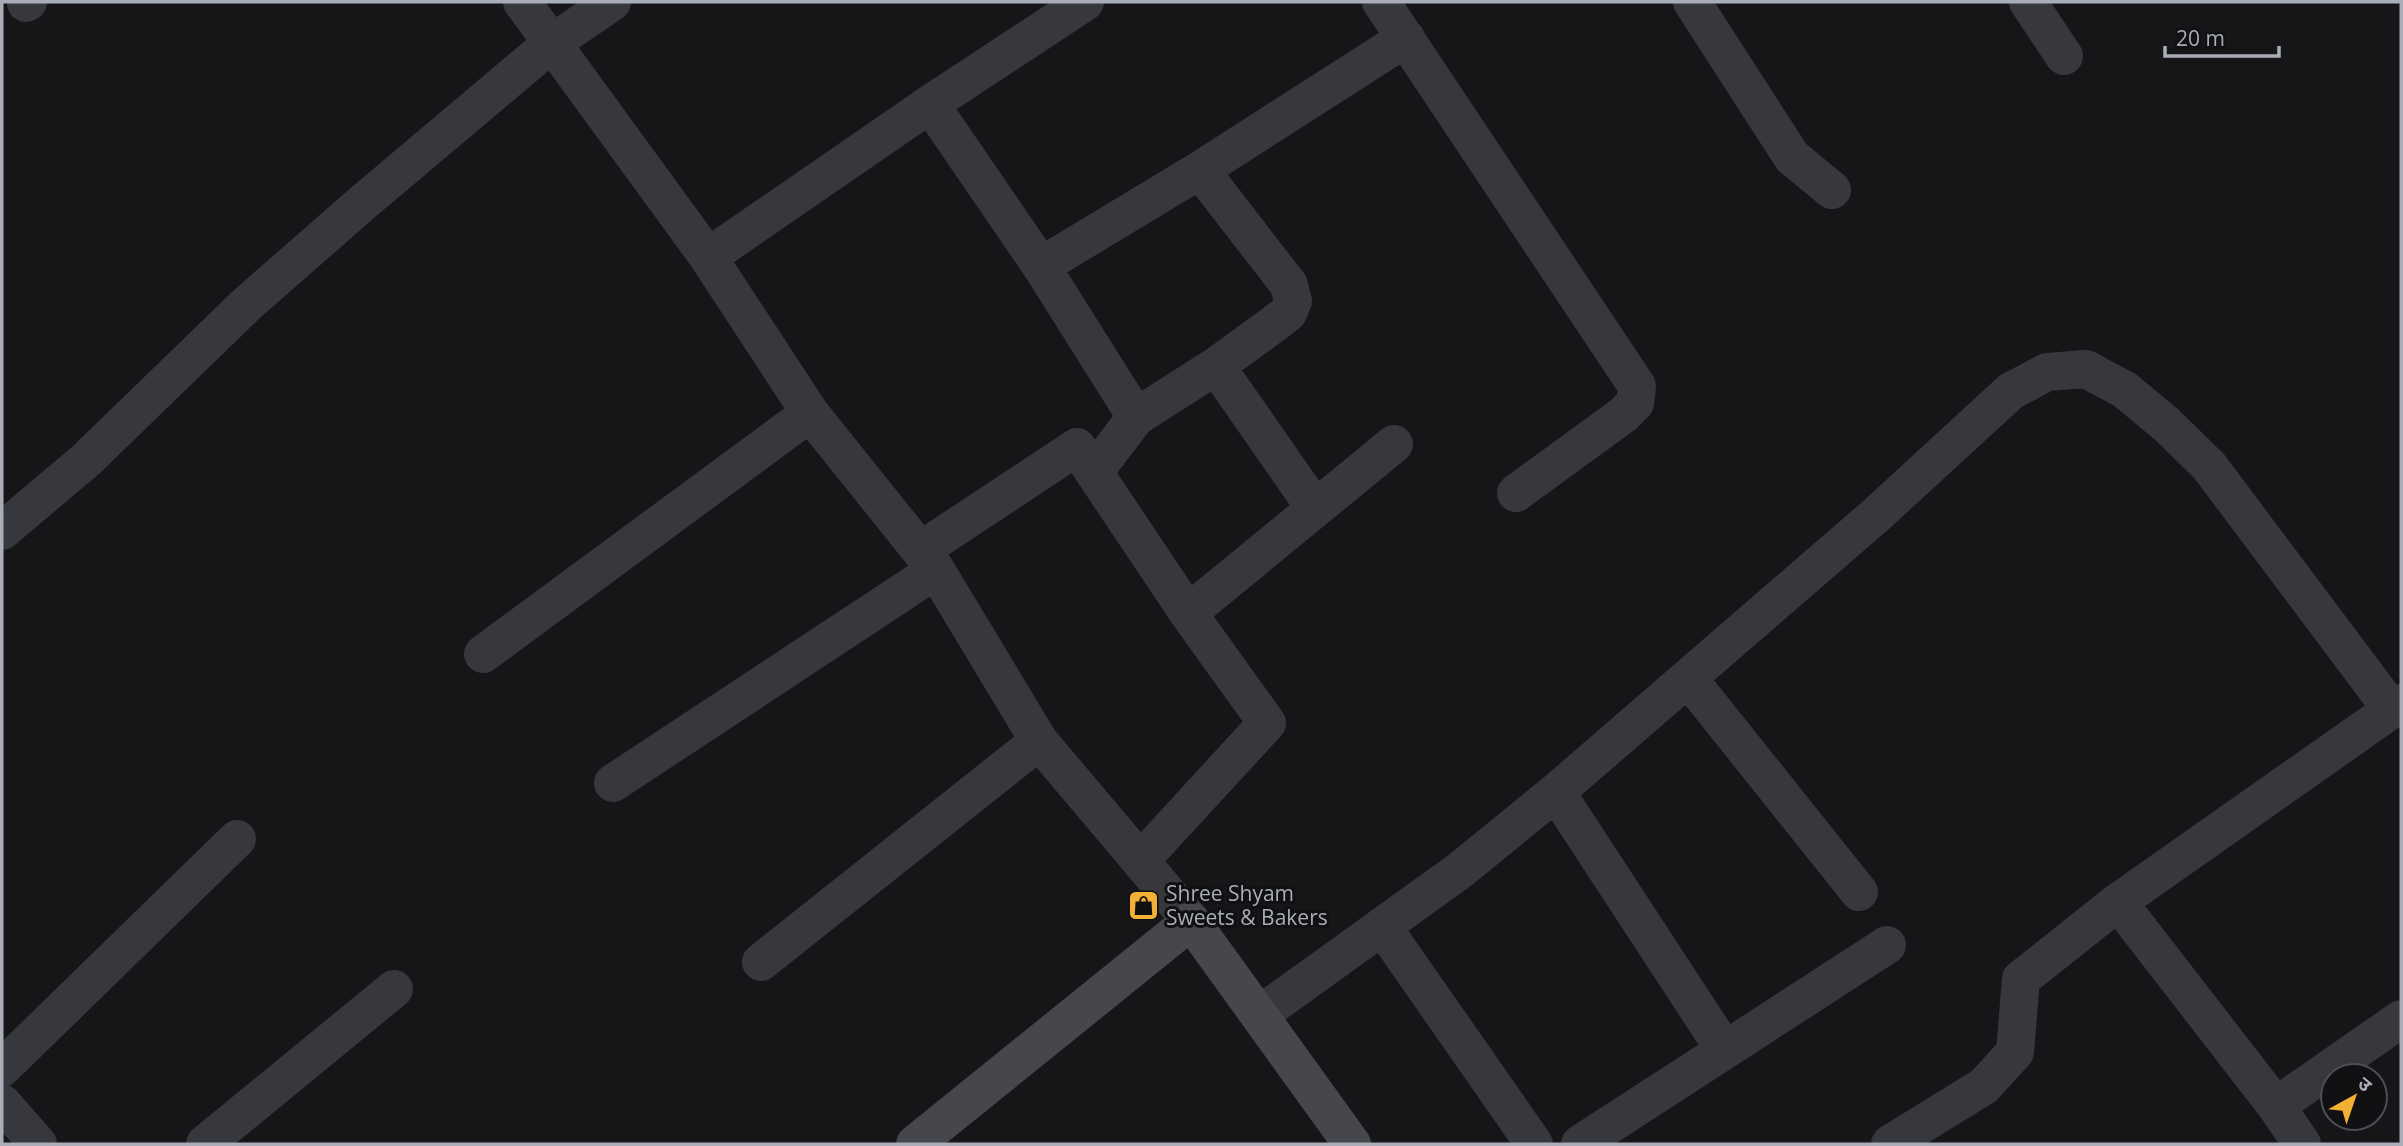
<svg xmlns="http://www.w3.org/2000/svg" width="2403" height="1146" font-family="'Open Sans','Noto Sans Devanagari',sans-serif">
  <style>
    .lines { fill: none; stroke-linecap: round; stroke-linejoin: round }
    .street { stroke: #37383d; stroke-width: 38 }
    .secondary { stroke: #45474d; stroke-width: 38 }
    .labels { text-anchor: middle; stroke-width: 6; stroke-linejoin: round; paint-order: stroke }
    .poi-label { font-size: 21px; fill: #a8adb8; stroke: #111113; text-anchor: start }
  </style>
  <rect width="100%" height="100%" fill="#161618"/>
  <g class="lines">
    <path class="street" d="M522 2 708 257 810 413 936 570 1039 741 1191 921
      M1381 2 1637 386 1635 403 1623 415 1516 493
      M1692 2 1792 157 1832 190
      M2028 2 2064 56
      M26 3 28 2
      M930 104 1041 266 1136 417 1094 472
      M708 257 930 104 1085 2
      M1041 266 1200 170 1406 38
      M1216 366 1315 508
      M1136 417 1216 366 1275 323 1288 313 1293 301 1289 285 1200 170
      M2 531 86 460 247 304 360 205 552 43 612 2
      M921 550 1077 447 1188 613 1267 723 1142 859
      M1188 613 1394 444
      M483 654 810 413
      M1688 678 1859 892
      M613 783 936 570
      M1556 792 1724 1049
      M2118 902 2401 703
      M1382 926 1534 1144
      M761 962 1039 741
      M1259 1015 1459 871 1556 792 1875 516 2011 391 2047 372 2086 369 2125 390 2166 424 2209 466 2392 710
      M2 1068 237 839
      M2 1103 38 1144
      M2276 1106 2401 1019
      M205 1144 394 989
      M1580 1144 1887 945
      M1890 1144 1984 1086 2015 1052 2021 979 2118 902 2276 1106 2302 1144"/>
    <path class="secondary" d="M915 1144 1191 921 1352 1144"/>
  </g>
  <defs>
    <symbol id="shop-square" viewBox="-11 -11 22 22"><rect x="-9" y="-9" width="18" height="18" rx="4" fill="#f2b134" stroke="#111113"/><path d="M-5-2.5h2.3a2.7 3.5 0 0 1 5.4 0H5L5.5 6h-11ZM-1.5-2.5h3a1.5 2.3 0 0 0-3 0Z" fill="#111"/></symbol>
  </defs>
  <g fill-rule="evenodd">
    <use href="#shop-square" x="1126" y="888" width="35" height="35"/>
  </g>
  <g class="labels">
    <g class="poi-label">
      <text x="1166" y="901">Shree Shyam<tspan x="1166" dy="24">Sweets &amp; Bakers</tspan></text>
    </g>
  </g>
  <rect width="2403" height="1146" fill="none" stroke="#a8adb8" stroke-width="7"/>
  <g transform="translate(2354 1097) rotate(40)"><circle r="33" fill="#111113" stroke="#4d4f55" stroke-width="2"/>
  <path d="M0-5L12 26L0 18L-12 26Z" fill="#f2b134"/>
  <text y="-10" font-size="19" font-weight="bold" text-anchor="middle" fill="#a8adb8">उ</text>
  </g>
  <path d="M2165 46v10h114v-10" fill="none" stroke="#a8adb8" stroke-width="3.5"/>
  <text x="2176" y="46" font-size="21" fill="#a8adb8" stroke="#111113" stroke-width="5" paint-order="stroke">20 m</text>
</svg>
